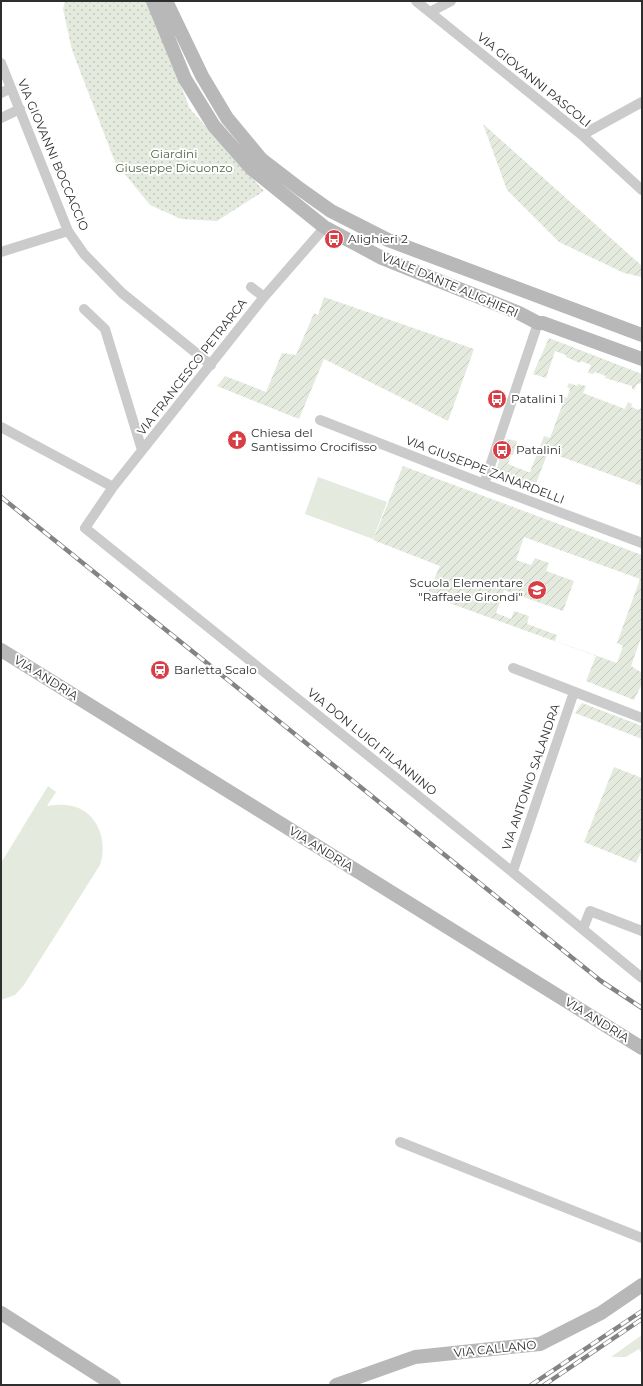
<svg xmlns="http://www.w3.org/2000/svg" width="643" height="1386" font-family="Montserrat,sans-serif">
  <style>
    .grass { fill: #e4eadd }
    .park { fill: url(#park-dots) }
    .garden { fill: url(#garden-furrows); fill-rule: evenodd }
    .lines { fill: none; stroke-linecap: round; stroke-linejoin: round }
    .street { stroke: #cbcbcb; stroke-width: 10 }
    .secondary { stroke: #b8b8b8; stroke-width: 14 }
    .rail-casing { stroke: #838383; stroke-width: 4.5 }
    .rail { stroke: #fff; stroke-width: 3; stroke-dasharray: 9; stroke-linecap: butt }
    .labels { text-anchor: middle; stroke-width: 4; stroke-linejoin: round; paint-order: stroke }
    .street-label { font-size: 12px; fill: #2e2e2e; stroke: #fff }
    .park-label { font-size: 12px; fill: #50663f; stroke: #fff }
    .poi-label { font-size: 12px; fill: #2e2e2e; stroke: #fff; text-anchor: start }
  </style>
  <defs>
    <pattern id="park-dots" width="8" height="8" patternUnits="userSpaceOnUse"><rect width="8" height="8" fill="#e4eadd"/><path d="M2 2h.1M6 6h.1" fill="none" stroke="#c4c9be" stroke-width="1.8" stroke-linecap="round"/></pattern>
    <pattern id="garden-furrows" width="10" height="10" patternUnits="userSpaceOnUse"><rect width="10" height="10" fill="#e4eadd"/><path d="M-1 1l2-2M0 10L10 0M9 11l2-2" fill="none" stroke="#c4c9be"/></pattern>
  </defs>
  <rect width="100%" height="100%" fill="#fff"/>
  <path class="grass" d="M318 477 387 502 373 539 305 514Z
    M48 786 56 792 47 806C56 805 64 804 72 806 98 812 108 841 100 865L24 985 15 995 1 1000V863Z
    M642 1335V1354L639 1349 626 1357H611Z"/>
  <path class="park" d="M65 1H148L190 109 264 191 217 221 181 219 150 205 115 162 72 50 63 9Z"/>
  <path class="garden" d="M483 124 642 266V277L624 273 559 242 507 190Z
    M324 297 474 349 448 421 324 359 299 419 217 386 225 376 266 392 282 353 296 355 314 313 318 315Z
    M549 338 642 374V383L637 384 634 390 632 389V386L605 378 606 376 595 372 593 374 588 373 591 365 581 361 580 363 566 357V355L555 351 546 378 533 374Z
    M569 383 577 386 578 384 586 386 583 393 625 409 628 402 632 404 631 407 639 410 640 408 642 409V486L548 452 534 489 494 476 507 439 517 441 513 455H511L508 464 528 472H530L544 436 550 438 563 403H561L564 397 567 398 570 389 567 387Z
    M403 466 642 555V635L631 666 642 673V684L634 700 586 681 596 656 427 595 440 566 373 540ZM524 537 640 579 617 643 623 646 617 663 555 641 557 635 527 624 529 616 514 611 511 619 496 613 504 590 563 611 574 581 546 571 549 563 535 558 531 565 516 560Z
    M582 703 642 726V739L575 713Z
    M614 767 642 778V850L636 863 584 842Z"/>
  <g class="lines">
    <path class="street" d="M416 1 582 135 642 190
      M430 12 451 1
      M1 63 68 231 84 254 122 293 211 365
      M1 93 11 88
      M1 118 20 109
      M582 135 642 102
      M325 227 264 297 113 487 85 528C271 678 458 826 642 978
      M1 252 68 231
      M251 287 264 297
      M84 309 105 329 142 450
      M320 420 484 484 642 543
      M1 427 113 487
      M484 484 538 323
      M513 668 642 718
      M513 871 574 692
      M583 929 590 911 642 931
      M400 1142 642 1238"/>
    <path class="secondary" d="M153 1 185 79 214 126 252 169 323 226
      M166 1 202 76 227 118 261 159 300 189 331 211 388 240 642 335
      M326 228 382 258 519 313 538 323H543L642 359
      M1 650 642 1048
      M1 1313 114 1385
      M336 1385 415 1357 540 1344 601 1313 642 1285"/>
    <defs>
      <path id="rail" d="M1 497 601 981 642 1008
        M531 1385 642 1311
        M544 1385 642 1319"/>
    </defs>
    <use href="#rail" class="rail-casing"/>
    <use href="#rail" class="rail"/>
  </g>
  <defs>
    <symbol id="bus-disc" viewBox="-11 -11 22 22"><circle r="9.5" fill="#d73e46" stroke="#fff"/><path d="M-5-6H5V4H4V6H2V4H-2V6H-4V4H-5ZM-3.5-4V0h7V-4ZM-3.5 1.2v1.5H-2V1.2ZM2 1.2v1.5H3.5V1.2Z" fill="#fff"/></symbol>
    <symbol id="church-disc" viewBox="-11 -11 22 22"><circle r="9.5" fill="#d73e46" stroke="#fff"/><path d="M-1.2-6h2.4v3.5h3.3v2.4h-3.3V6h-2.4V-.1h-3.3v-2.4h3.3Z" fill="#fff"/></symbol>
    <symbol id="school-disc" viewBox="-11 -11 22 22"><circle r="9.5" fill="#d73e46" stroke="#fff"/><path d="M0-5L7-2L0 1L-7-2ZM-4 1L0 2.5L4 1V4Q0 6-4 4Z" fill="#fff"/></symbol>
    <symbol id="station-disc" viewBox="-11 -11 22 22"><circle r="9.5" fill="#d73e46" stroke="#fff"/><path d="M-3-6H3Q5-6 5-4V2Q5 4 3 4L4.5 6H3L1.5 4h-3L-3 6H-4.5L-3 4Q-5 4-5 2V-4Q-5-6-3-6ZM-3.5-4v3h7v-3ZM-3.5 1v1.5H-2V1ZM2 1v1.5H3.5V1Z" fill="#fff"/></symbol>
  </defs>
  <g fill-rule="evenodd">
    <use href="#bus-disc" x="323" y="228" width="22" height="22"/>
    <use href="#bus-disc" x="486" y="388" width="22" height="22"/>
    <use href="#church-disc" x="226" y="429" width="22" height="22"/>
    <use href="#bus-disc" x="491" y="439" width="22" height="22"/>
    <use href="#school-disc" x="526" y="579" width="22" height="22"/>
    <use href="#station-disc" x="149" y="659" width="22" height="22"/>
  </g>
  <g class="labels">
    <g class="street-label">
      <text transform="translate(534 80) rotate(39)" y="4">VIA GIOVANNI PASCOLI</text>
      <text transform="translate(53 155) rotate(67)" y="4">VIA GIOVANNI BOCCACCIO</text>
      <text transform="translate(450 285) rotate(23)" y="4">VIALE DANTE ALIGHIERI</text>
      <text transform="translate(192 367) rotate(-52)" y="4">VIA FRANCESCO PETRARCA</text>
      <text transform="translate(485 470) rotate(21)" y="4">VIA GIUSEPPE ZANARDELLI</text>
      <text transform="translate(46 678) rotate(32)" y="4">VIA ANDRIA</text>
      <text transform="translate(372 742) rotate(39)" y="4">VIA DON LUIGI FILANNINO</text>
      <text transform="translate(531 777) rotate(-71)" y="4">VIA ANTONIO SALANDRA</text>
      <text transform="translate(321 849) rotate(32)" y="4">VIA ANDRIA</text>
      <text transform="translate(597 1020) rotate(32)" y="4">VIA ANDRIA</text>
      <text transform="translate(495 1349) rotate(-6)" y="4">VIA CALLANO</text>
    </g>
    <g class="park-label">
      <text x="174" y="158">Giardini<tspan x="174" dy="14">Giuseppe Dicuonzo</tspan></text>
    </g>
    <g class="poi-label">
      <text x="348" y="243">Alighieri 2</text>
      <text x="511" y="403">Patalini 1</text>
      <text x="251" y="437">Chiesa del<tspan x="251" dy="14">Santissimo Crocifisso</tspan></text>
      <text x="516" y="454">Patalini</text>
      <text x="523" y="587" text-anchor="end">Scuola Elementare<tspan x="523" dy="14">"Raffaele Girondi"</tspan></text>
      <text x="174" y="674">Barletta Scalo</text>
    </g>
  </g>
  <rect width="643" height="1386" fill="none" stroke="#2e2e2e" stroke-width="4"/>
</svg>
